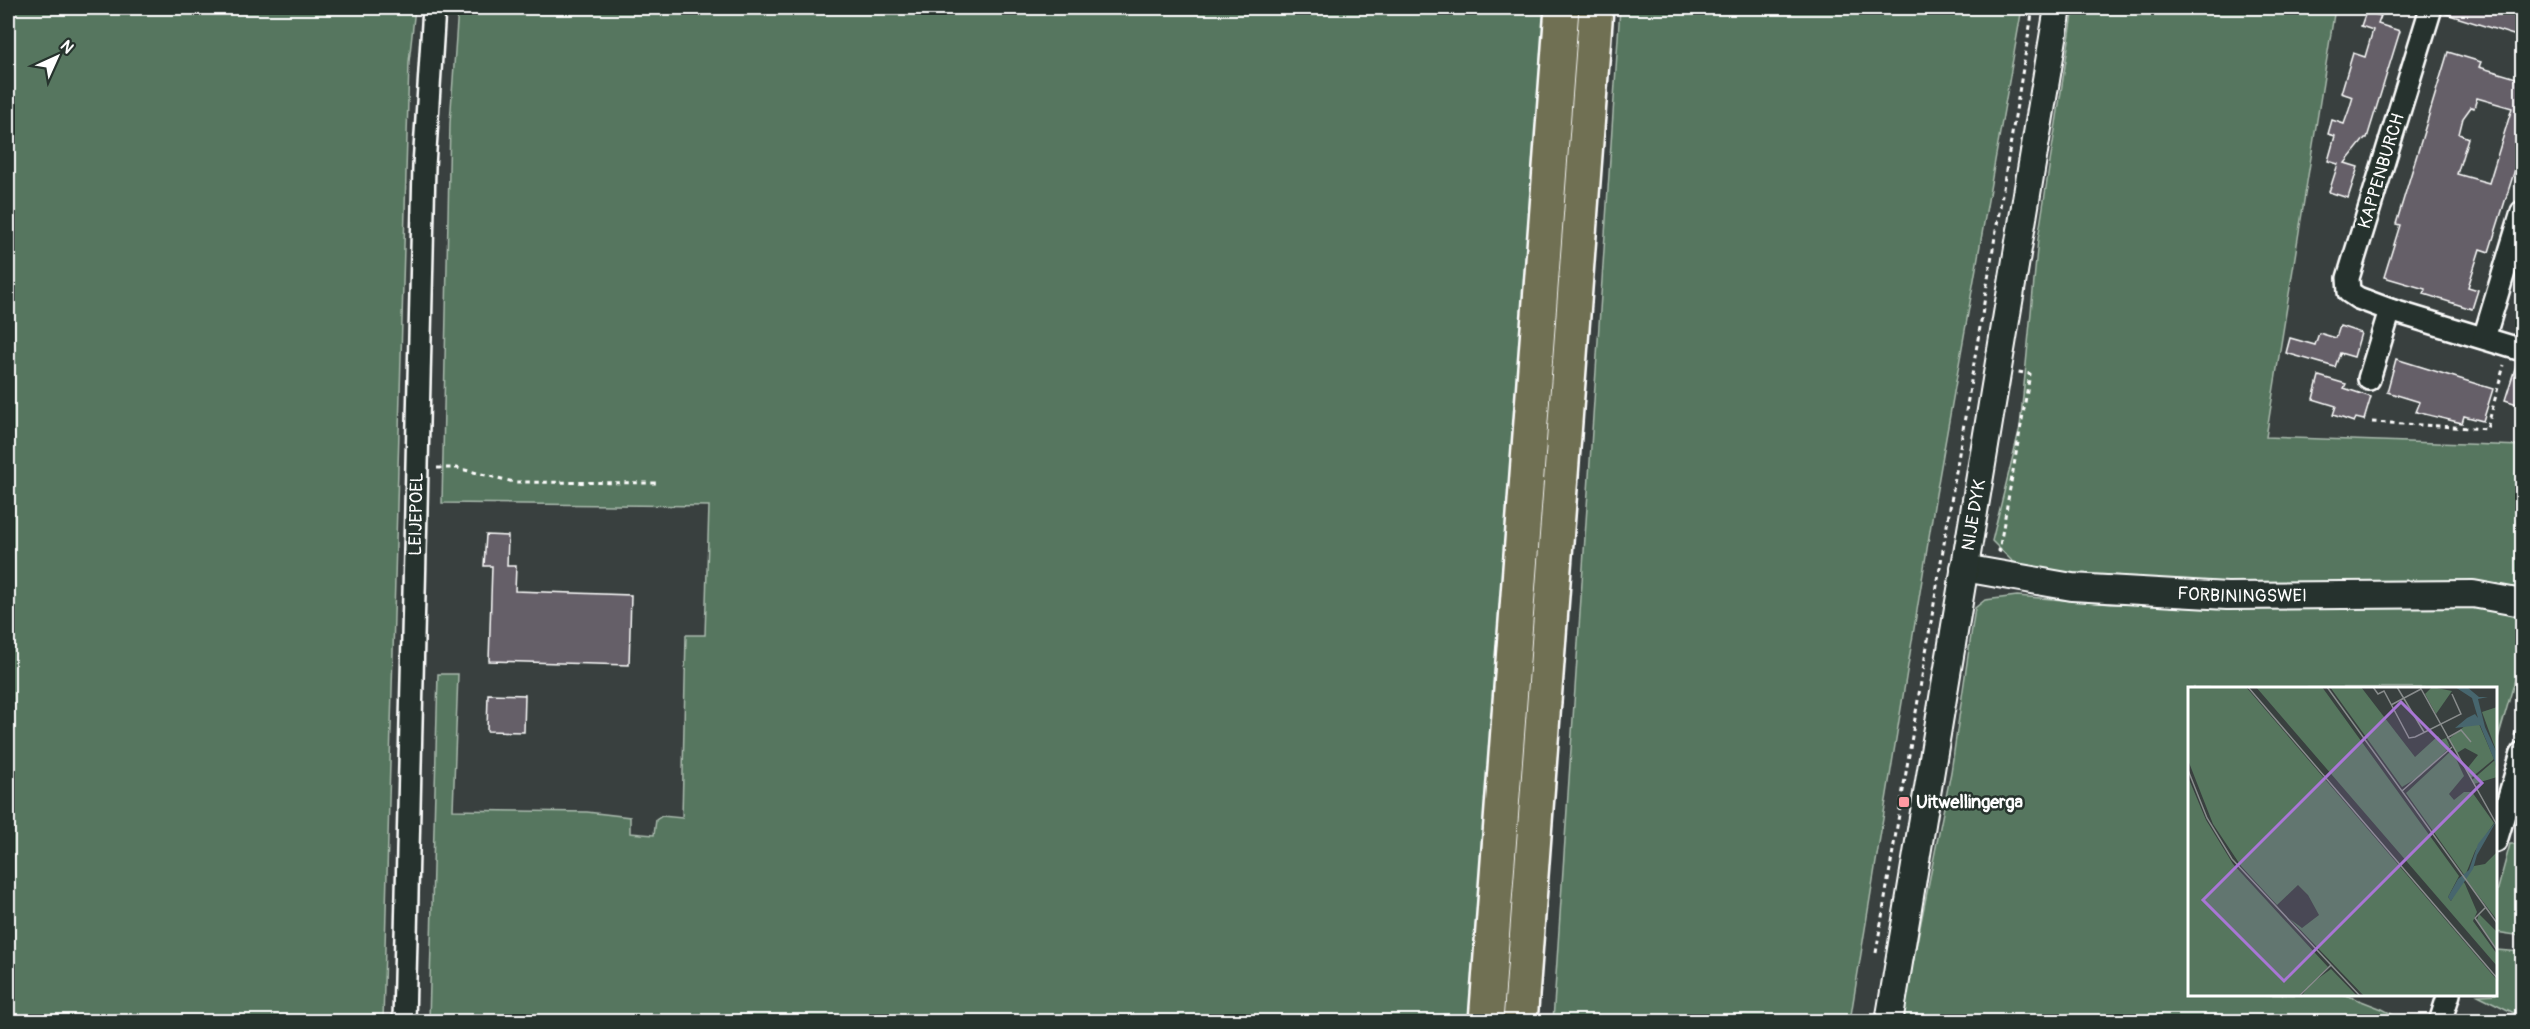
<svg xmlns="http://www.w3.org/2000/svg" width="2530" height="1029" font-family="Pangolin,sans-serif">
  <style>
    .green { fill: #56765e; stroke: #aabaae; stroke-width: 1.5 }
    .building { fill: #655f68; stroke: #fff; stroke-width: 1.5; fill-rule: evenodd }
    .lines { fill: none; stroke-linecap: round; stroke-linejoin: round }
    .minor-casing { stroke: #fff; stroke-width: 26 }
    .tertiary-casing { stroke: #fff; stroke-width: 30 }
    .motorway-casing { stroke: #fff; stroke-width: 38 }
    .path { stroke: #fff; stroke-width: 3; stroke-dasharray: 4.5 4.5; stroke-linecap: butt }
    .minor { stroke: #26332d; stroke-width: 21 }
    .tertiary { stroke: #26332d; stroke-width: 26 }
    .motorway { stroke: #706f52; stroke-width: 33 }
    .poi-dot { fill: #ff9aa2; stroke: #26332d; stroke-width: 2 }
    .labels { text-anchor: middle; stroke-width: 5; stroke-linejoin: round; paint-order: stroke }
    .street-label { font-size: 18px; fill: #fff; stroke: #26332d }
    .poi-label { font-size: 18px; font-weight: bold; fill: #fff; stroke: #26332d; text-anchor: start }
    .inset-road { fill: none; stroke: #888c8c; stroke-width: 1.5 }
    .view { fill: #a976d5; fill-opacity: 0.15; stroke: #a976d5; stroke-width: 3 }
    .inset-edge { fill: none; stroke: #fff; stroke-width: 3 }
  </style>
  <rect width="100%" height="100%" fill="#39403f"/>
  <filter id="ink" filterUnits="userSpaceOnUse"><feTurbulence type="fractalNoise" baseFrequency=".0167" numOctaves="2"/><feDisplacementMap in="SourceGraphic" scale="12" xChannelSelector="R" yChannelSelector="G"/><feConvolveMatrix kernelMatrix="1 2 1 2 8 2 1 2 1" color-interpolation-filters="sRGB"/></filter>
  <g filter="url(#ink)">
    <path class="green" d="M8 8H415L409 62 383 1021H8Z
      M458 8H1548L1473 1021 429 1022 438 674H458L453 810 587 812 630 817V833L654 835 656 820 662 816 682 818 686 635H705L709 506 442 503 450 123Z
      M1620 8H2022L1935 500 1850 1021H1553Z
      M2074 8H2335L2266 437 2522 446V594L2177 589 2029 571 2012 561 1992 541 2020 427 2038 239Z
      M2017 596 2112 604 2270 605 2453 603 2522 610V656L2496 745V688H2190V994L2346 995 2382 1009 2405 1021 1901 1022 1951 772 1975 608 1985 600Z
      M2510 844H2522V936L2496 932V896Z
      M2496 950 2522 952V1017L2478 995 2496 994Z"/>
    <path class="building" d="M2443 8H2507L2523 12V38L2443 13Z
      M2366 12 2381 16 2378 24 2400 31 2367 138H2365L2345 163 2358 167 2348 198 2329 192 2338 164 2328 161 2335 136 2328 134 2332 120 2344 124 2349 110 2353 97 2341 93 2353 53 2365 57 2373 30 2361 26Z
      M2448 52 2481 62 2479 67 2523 80V144L2489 252 2480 249 2468 287 2478 290 2472 309 2424 294 2425 289 2384 277 2400 225 2396 224ZM2477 98 2512 108 2489 183 2457 174 2468 138 2459 134 2463 118 2471 107 2474 108Z
      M2340 326 2361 333 2354 357 2340 353 2335 367 2286 353 2290 338 2315 345 2319 333 2336 338Z
      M2396 359 2493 389 2483 421 2464 416 2462 423 2416 412 2420 402 2387 392Z
      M2517 362H2523V406L2505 400Z
      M2319 376 2346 384 2344 388 2371 397 2364 420 2356 418 2354 422 2333 415 2336 406 2313 399Z
      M486 535 508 536 507 566H516L515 591 631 595 629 665 489 661 492 566H484Z
      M488 694 525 695 524 732 487 731Z"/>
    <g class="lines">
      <defs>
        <g id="minor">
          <path d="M2431 8 2348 278 2349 292 2358 298 2390 310 2522 350"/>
          <path d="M2484 338 2522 212"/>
          <path d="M2369 379 2390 310"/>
          <path d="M2496 841 2522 753"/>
          <path id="s1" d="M404 1022 424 166 434 8"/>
          <path d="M2440 1022 2449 994"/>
        </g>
        <g id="tertiary">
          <path id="s2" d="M1964 568 2072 587 2227 596 2473 594 2522 603"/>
          <path id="s3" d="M1889 1022 2058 8"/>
        </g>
        <path id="motorway" d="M1486 1022 1562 8
          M1520 1022 1596 8"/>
      </defs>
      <use href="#minor" class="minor-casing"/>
      <use href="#tertiary" class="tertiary-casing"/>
      <use href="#motorway" class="motorway-casing"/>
      <path class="path" d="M2372 422 2487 429 2504 365
        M437 468H457L514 482 656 483
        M2001 552 1999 551 2030 374 2018 372
        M2515 736 2522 711
        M1876 953 2033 8"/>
      <use href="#minor" class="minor"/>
      <use href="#tertiary" class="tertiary"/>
      <use href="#motorway" class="motorway"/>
    </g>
  </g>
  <rect class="poi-dot" x="1898" y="796" width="12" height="12" rx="3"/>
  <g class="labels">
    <g class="street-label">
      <text transform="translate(2381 171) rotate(-73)" y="6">KAPPENBURCH</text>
      <text dy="6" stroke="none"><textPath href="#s1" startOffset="508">LEIJEPOEL</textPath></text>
      <text dy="6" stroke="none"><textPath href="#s3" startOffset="514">NIJE DYK</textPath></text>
      <text dy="6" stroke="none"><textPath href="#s2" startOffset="280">FORBININGSWEI</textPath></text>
    </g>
    <g class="poi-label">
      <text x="1916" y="808">Uitwellingerga</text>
    </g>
  </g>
  <g transform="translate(2188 687)">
    <rect width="309" height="309" fill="#39403f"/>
    <path d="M0 0H58L309 293V309H176L102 232 114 241 131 228 120 208 110 198 89 218 53 179 25 137 0 73ZM68 0H134L271 189 260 210 263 214 274 193 277 197 289 225 285 234 309 267V279ZM142 0H173L227 70 250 49 253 53 258 51 262 60 232 89 214 100ZM244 0 264 4 248 27 237 7ZM309 20V66L294 25ZM291 37 306 72 283 91 278 83 290 68 277 61 269 66 261 52 278 38ZM264 63 276 89 261 107 266 113 276 105H284L306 136 287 164 277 189 218 106ZM307 73 309 90 286 97 284 93ZM0 90 18 133 45 177 140 280 110 309H0ZM309 165V233L277 191 286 179 297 177ZM291 227 309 245V262L289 233ZM143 282 169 309H114L120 299Z" fill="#56765e"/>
    <path d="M267 0H279L291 10H300L290 12 297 40 309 66V80L292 38 267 41 279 31 287 27 290 31 284 11ZM309 133 289 168 285 182 263 214 260 210 270 192 281 183 290 157Z" fill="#47666e"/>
    <path class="inset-road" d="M60 0 309 291M139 0 309 236M185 0 190 7 196 4 221 51 227 50M209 0 236 45M232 0 309 138M203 18 233 2M227 50 273 27 264 7M259 51 273 43 283 55M0 83 19 131 44 172 172 309M214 104 264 60M298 220 287 231 309 263M111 309 143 278"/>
    <path class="view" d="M213 15 294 96 96 294 15 213Z"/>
    <rect width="309" height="309" class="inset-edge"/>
  </g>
  <rect width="2530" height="1029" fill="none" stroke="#26332d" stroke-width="30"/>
  <rect x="15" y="15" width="2500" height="999" fill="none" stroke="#fff" stroke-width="2" filter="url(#ink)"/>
  <g transform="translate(57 57) rotate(45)" stroke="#26332d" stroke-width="4.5" paint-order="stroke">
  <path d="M0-4.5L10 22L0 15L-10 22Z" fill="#ffffff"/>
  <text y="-9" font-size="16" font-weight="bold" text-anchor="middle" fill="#ffffff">N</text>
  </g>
</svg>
